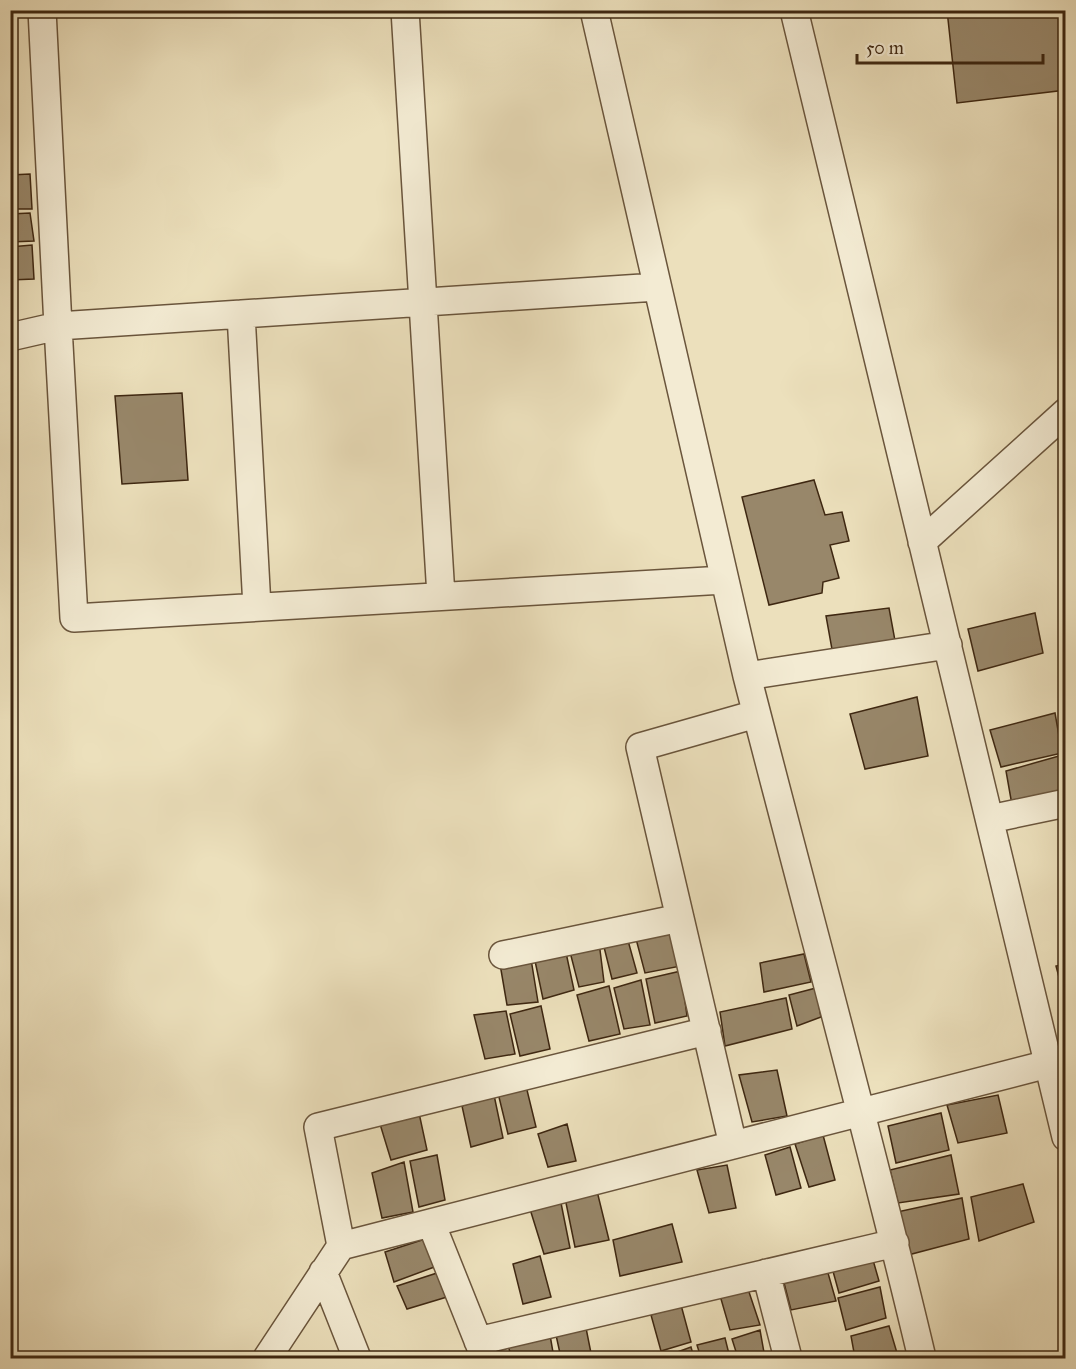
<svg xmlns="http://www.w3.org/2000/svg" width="1076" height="1369" font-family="'IM FELL Great Primer',serif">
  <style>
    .building { fill: #98876a; stroke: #3e2711; stroke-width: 1.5 }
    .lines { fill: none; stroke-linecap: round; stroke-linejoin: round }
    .minor-casing { stroke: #6a553c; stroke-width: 30 }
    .minor { stroke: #f3ebd3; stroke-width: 27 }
  </style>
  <rect width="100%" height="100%" fill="#ece0bc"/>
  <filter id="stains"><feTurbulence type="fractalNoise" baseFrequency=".00333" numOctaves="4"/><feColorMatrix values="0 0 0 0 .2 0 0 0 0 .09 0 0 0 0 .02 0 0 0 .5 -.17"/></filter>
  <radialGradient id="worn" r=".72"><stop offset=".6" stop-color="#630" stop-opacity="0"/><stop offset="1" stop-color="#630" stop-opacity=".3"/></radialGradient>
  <path class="building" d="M947 10H1066V90L957 103Z
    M30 174 32 209H10V175Z
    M30 213 34 241 10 242V214Z
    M32 245 34 279 10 280V247Z
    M182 393 188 480 122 484 115 396Z
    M814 480 825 515 842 512 849 541 830 545 839 578 823 582 822 593 769 605 742 497Z
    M889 608 896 646 833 655 826 616Z
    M1035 613 1043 653 978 671 968 629Z
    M917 697 928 756 865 769 850 714Z
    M1066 704V727L1059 706Z
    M1055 713 1062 753 1001 767 990 730Z
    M1066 754V792L1012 805 1006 771Z
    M674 926 686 965 645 973 635 935Z
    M627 937 637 973 612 979 603 943Z
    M599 942 604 982 579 987 569 948Z
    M565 948 574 990 543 999 534 956Z
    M804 954 811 982 764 992 760 963Z
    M531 959 538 1002 507 1005 500 964Z
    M1066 964V1003L1056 966Z
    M681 971 687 1016 655 1023 646 979Z
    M641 980 650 1025 624 1029 614 988Z
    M609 986 620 1034 589 1041 577 995Z
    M816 988 821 1017 797 1026 789 995Z
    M786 998 792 1029 725 1046 720 1012Z
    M541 1006 550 1049 520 1056 510 1014Z
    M506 1011 515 1054 485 1059 474 1015Z
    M777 1070 787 1116 752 1122 739 1075Z
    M526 1086 536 1127 508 1134 498 1093Z
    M494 1095 503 1138 471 1147 462 1106Z
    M998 1095 1007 1133 958 1143 947 1105Z
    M419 1113 427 1150 391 1160 380 1124Z
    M941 1113 949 1150 896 1163 888 1126Z
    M567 1124 576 1161 548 1167 538 1134Z
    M823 1135 835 1180 809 1187 795 1144Z
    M790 1147 801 1188 776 1195 765 1155Z
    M437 1155 445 1200 419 1207 410 1161Z
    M951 1155 959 1194 898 1203 890 1170Z
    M404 1162 413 1212 382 1218 372 1173Z
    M727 1165 736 1208 709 1213 697 1170Z
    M1023 1184 1034 1222 979 1241 971 1197Z
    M597 1191 609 1240 575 1247 565 1198Z
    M962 1198 969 1239 908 1255 897 1212Z
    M561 1203 570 1248 544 1254 530 1209Z
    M672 1224 682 1262 620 1276 613 1240Z
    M425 1239 437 1266 394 1282 385 1252Z
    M871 1253 879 1281 839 1293 831 1264Z
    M540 1256 551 1297 523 1304 513 1264Z
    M826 1266 836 1301 791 1310 783 1279Z
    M437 1273 447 1297 407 1309 397 1286Z
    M747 1286 760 1325 730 1330 719 1292Z
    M880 1287 886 1318 846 1330 838 1298Z
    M681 1305 691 1342 661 1351 651 1315Z
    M889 1326 897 1353 876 1358H855L851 1336Z
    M586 1328 592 1358H561L556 1335Z
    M760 1330 765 1358H738L732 1339Z
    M550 1335 554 1358H512L508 1346Z
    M725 1338 730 1358H701L697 1345Z
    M691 1347 694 1358H661Z"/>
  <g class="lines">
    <defs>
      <path id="minor" d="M42 10 58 326 74 618 724 580
        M405 10 441 596
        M594 10 747 676 948 645
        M794 10 1066 1137
        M241 314 257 607
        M10 337 58 326 657 287
        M922 542 1066 412
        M747 676C805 903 868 1130 922 1358
        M990 819 1066 803
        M503 955 680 918
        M733 1145 640 747 756 714
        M431 1223 485 1358
        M341 1246 318 1127 707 1031
        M323 1272 357 1358
        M766 1273 788 1358
        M478 1341 895 1243
        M267 1358 341 1246 1048 1064"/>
    </defs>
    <use href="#minor" class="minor-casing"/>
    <use href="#minor" class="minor"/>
  </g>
  <rect width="1076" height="1369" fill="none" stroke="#ece0bc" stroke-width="36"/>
  <rect x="12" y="12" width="1052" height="1345" fill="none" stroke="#3e2711" stroke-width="3"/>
  <rect x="18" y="18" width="1040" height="1333" fill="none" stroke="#3e2711" stroke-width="1.5"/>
  <path d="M857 54v9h186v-9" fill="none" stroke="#3e2711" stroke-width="3"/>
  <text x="866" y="54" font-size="18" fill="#3e2711" stroke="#f3ebd3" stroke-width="4.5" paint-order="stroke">50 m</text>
  <rect width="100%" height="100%" filter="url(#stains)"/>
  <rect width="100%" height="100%" fill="url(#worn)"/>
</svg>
